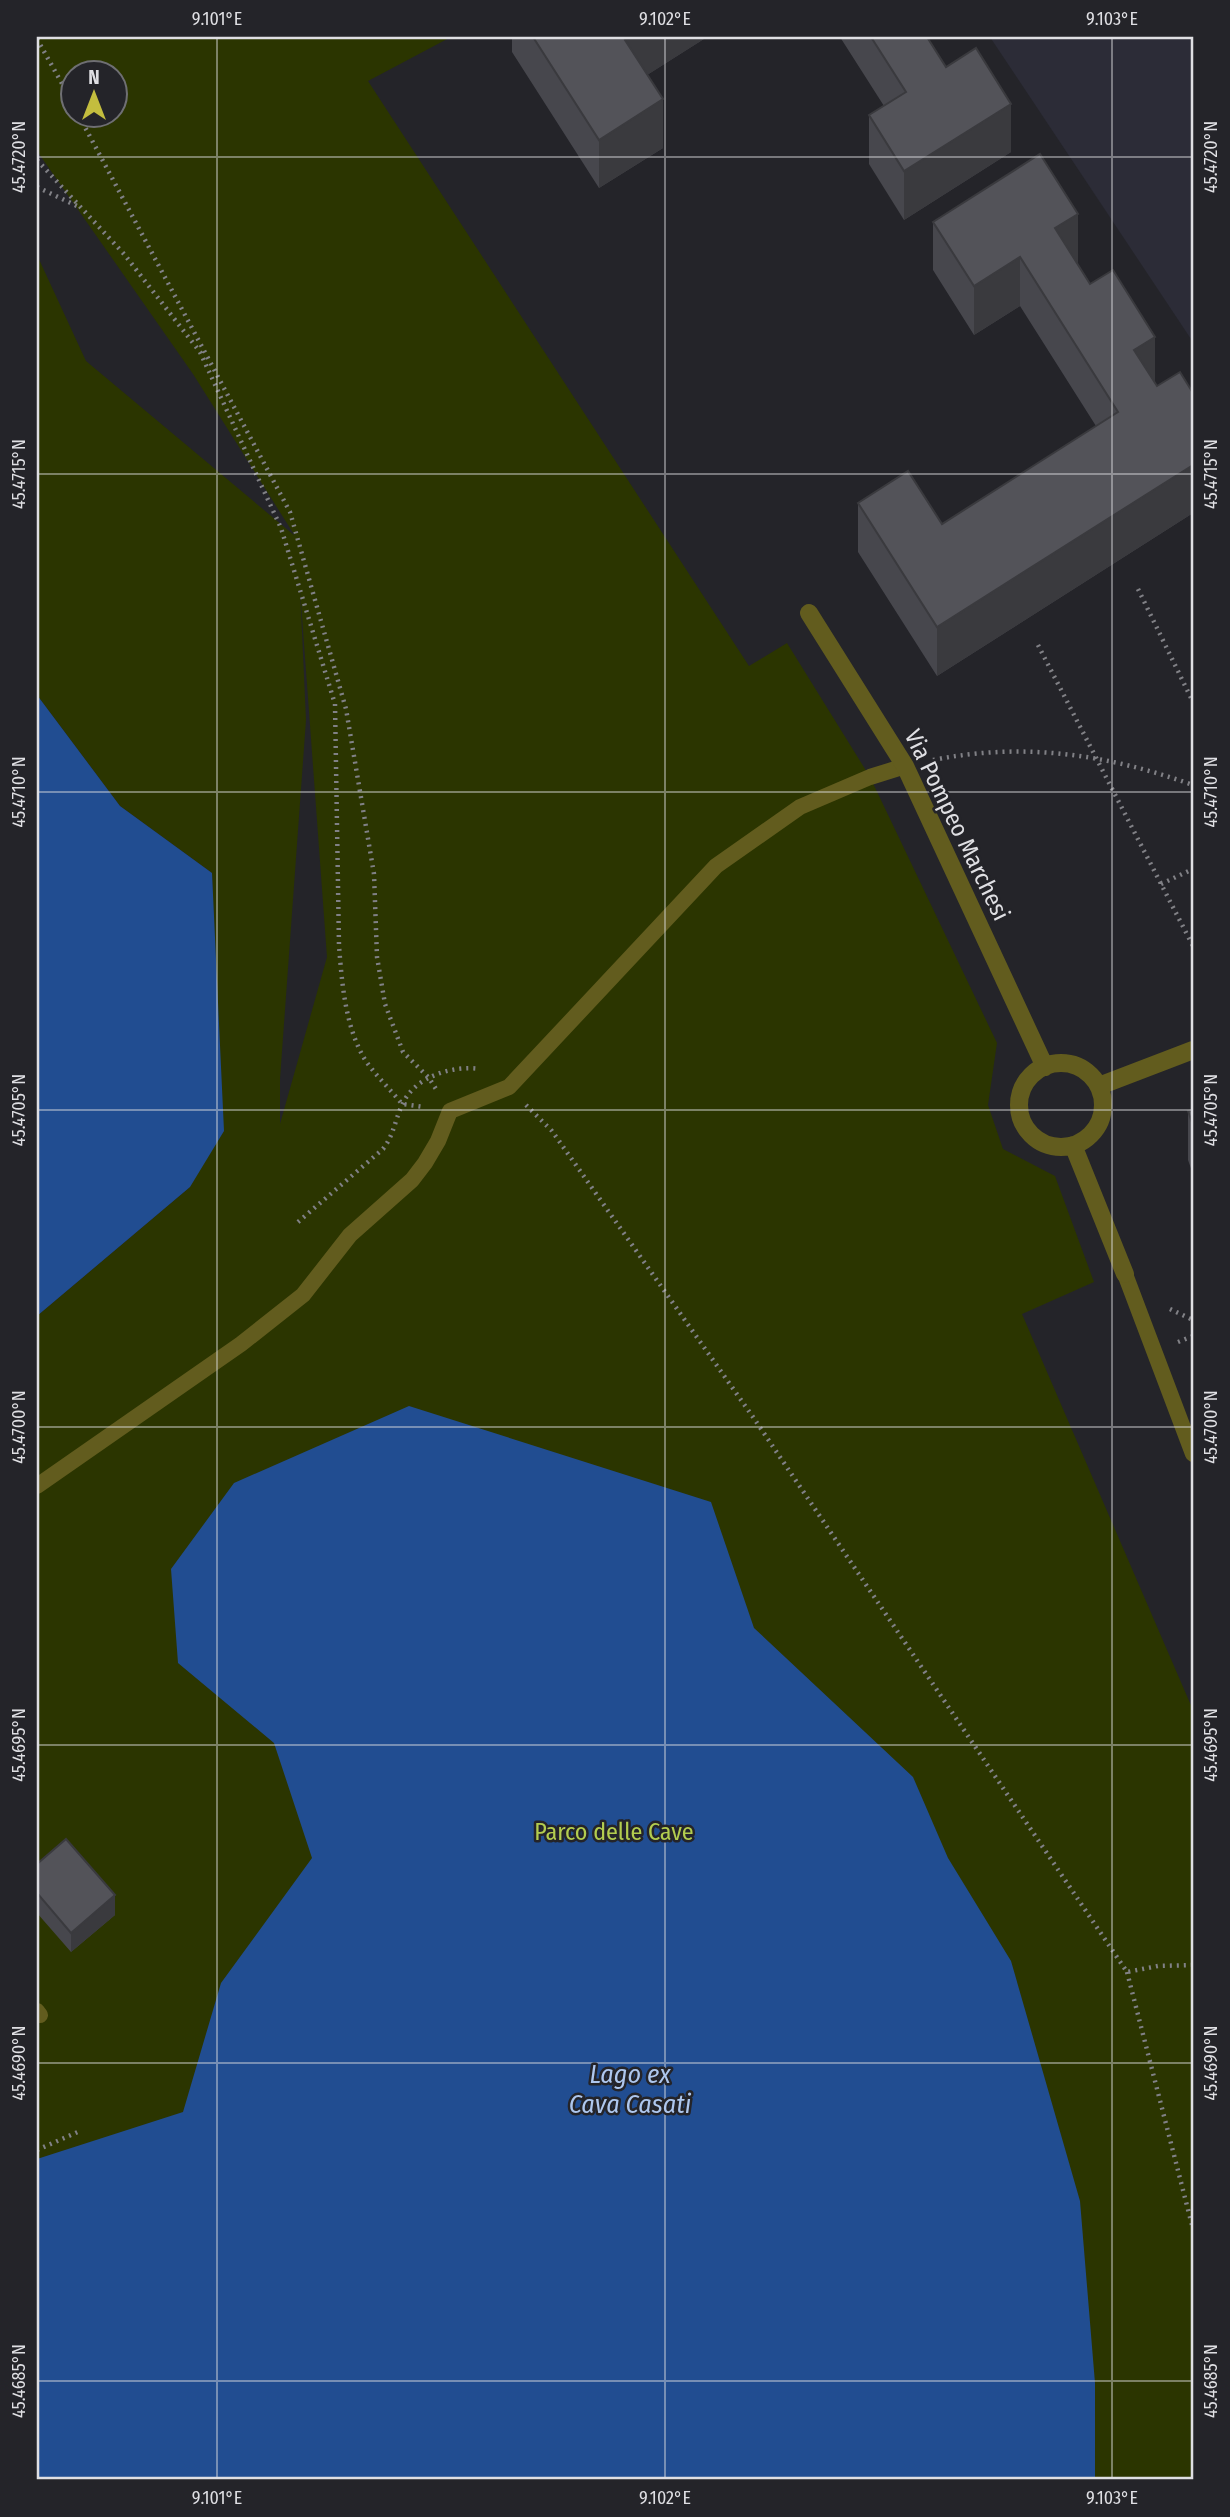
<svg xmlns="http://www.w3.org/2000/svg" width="1230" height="2517" font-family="'Fira Sans Condensed',sans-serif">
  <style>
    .built { fill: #2c2c37 }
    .green { fill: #2b3500; fill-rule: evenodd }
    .water { fill: #214d91 }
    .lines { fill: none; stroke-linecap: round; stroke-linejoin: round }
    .path { stroke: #818186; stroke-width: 4.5; stroke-dasharray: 2 5; stroke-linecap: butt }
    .service { stroke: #625c1e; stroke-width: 16 }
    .minor { stroke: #625c1e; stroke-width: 18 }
    .wall { fill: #47474d }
    .shaded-wall { fill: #3a3a3e }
    .building { fill: #535359; stroke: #3a3a3e; stroke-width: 2 }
    .ticks { fill: none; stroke: #dfdfe3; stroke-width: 2; stroke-opacity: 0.45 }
    .labels { text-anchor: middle; stroke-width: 5; stroke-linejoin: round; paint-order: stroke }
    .street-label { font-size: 24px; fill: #dfdfe3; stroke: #242429 }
    .park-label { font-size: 24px; fill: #b3cd4f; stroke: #242429 }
    .water-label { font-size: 26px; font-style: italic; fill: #aec7ee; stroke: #242429 }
    .neatline { fill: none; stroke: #dfdfe3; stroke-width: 2.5 }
    .ticks-label { font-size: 18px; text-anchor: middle; fill: #dfdfe3 }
  </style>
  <rect width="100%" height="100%" fill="#242429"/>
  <path class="built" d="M990 37H1193V342Z"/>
  <path class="green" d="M37 37H451L368 81 749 666 787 643 870 777 997 1043 988 1105 1003 1149 1055 1176 1094 1282 1022 1314 1193 1710V2480H37V1316L190 1187 215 963 212 873 120 806 37 695V255L86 361 295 536 193 374 37 151ZM74 74H116V116H74ZM300 589 327 957 280 1124V1079L306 720Z"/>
  <path class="water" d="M37 695 120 806 212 873 224 1131 190 1187 37 1316Z
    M409 1406 711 1502 754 1628 913 1777 948 1858 1011 1961 1080 2201 1095 2383V2480H37V2159L183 2112 221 1983 312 1858 274 1743 178 1663 171 1569 234 1483Z"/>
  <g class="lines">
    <path class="path" d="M37 39 74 105
      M79 116 290 512 346 709 374 874 377 957 385 1004 403 1052 429 1078 436 1089
      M37 160 124 254 200 352 281 528 335 704 339 946C342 983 345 1025 364 1058 374 1074 390 1089 402 1104L424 1107
      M37 187 77 206
      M1138 589 1193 702
      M1038 645 1193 946
      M933 760C1024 742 1106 754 1193 785
      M1161 884 1193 869
      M526 1105 552 1131 753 1417 1127 1972 1158 1966 1193 1965
      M298 1222 383 1149C394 1135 395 1119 403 1103 415 1077 452 1065 480 1069
      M1170 1309 1193 1320
      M1178 1342 1193 1336
      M1127 1972 1193 2229
      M37 2150 80 2131"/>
    <path class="service" d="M1125 1274 1193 1454
      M37 1486 241 1344 303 1295 350 1235 412 1180 425 1163 438 1141 450 1111 509 1087 716 866 800 807 870 777 905 766
      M37 2011 40 2015"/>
    <path class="minor" d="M809 613 905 766 1045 1067
      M1019 1105a42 42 0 1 1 84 0a42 42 0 1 1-84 0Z
      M1099 1086 1193 1050
      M1073 1145 1125 1274"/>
  </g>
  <path class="wall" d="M512 37H707L647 75 663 148 599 188 512 52Z
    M840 37H927L946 67 1011 152 904 220 869 164V115L884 106Z
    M933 222 1078 262 1077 263 1157 386 1193 393V513L937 676 858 552V503L942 524 1096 426 1020 306 974 335 933 270Z
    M1193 1110V1174L1188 1160V1111Z
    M37 1864 115 1915 71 1952 37 1913Z"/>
  <path class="shaded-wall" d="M630 37H707L625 89V40Z
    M663 99V148L599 188V140Z
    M1011 104V152L904 220V171Z
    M1078 214V262L1055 277V228Z
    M1020 257V306L974 335V286Z
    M1155 337V385L1134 350Z
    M1193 465V513L937 676V627Z
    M115 1895V1915L71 1952V1933Z"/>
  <path class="building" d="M533 37H630L625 40 663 99 599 140Z
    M871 37H927L946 67 976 48 1011 104 904 171 869 115 906 92Z
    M1040 154 1078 214 1055 228 1090 284 1113 270 1155 337 1134 350 1157 386 1180 372 1193 393V465L937 627 858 503 908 471 942 524 1118 412 1020 257 974 286 933 222Z
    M1193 1110V1125L1188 1111Z
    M66 1839 115 1895 71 1933 37 1893V1864Z"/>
  <path class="ticks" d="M217 37V2480M665 37V2480M1112 37V2480M37 157H1193M37 474H1193M37 792H1193M37 1110H1193M37 1427H1193M37 1745H1193M37 2063H1193M37 2381H1193"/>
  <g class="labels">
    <g class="street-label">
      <text transform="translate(957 825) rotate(64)" y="8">Via Pompeo Marchesi</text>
    </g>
    <g class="park-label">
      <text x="614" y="1840">Parco delle Cave</text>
    </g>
    <g class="water-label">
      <text x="630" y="2083">Lago ex<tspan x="630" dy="30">Cava Casati</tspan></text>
    </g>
  </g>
  <rect width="1230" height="2517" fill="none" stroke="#242429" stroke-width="77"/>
  <g transform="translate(94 94)"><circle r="33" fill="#242429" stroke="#6f6f73" stroke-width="2"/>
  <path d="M0-5L12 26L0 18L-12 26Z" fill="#c3bd3e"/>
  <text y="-10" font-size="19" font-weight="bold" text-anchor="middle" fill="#dfdfe3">N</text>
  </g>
  <rect x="38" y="38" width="1154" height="2440" class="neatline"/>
  <g class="ticks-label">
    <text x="217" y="25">9.101°E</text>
    <text x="665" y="25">9.102°E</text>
    <text x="1112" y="25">9.103°E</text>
    <text transform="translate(19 157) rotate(-90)" y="6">45.4720°N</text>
    <text transform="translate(1211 157) rotate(-90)" y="6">45.4720°N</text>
    <text transform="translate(19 474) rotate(-90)" y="6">45.4715°N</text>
    <text transform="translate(1211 474) rotate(-90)" y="6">45.4715°N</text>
    <text transform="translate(19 792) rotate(-90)" y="6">45.4710°N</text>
    <text transform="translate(1211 792) rotate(-90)" y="6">45.4710°N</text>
    <text transform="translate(19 1110) rotate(-90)" y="6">45.4705°N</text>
    <text transform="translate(1211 1110) rotate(-90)" y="6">45.4705°N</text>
    <text transform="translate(19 1427) rotate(-90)" y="6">45.4700°N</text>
    <text transform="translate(1211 1427) rotate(-90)" y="6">45.4700°N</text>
    <text transform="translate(19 1745) rotate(-90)" y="6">45.4695°N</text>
    <text transform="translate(1211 1745) rotate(-90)" y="6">45.4695°N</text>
    <text transform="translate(19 2063) rotate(-90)" y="6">45.4690°N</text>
    <text transform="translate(1211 2063) rotate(-90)" y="6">45.4690°N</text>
    <text transform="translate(19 2381) rotate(-90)" y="6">45.4685°N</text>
    <text transform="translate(1211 2381) rotate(-90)" y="6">45.4685°N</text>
    <text x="217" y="2504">9.101°E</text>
    <text x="665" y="2504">9.102°E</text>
    <text x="1112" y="2504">9.103°E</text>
  </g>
</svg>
